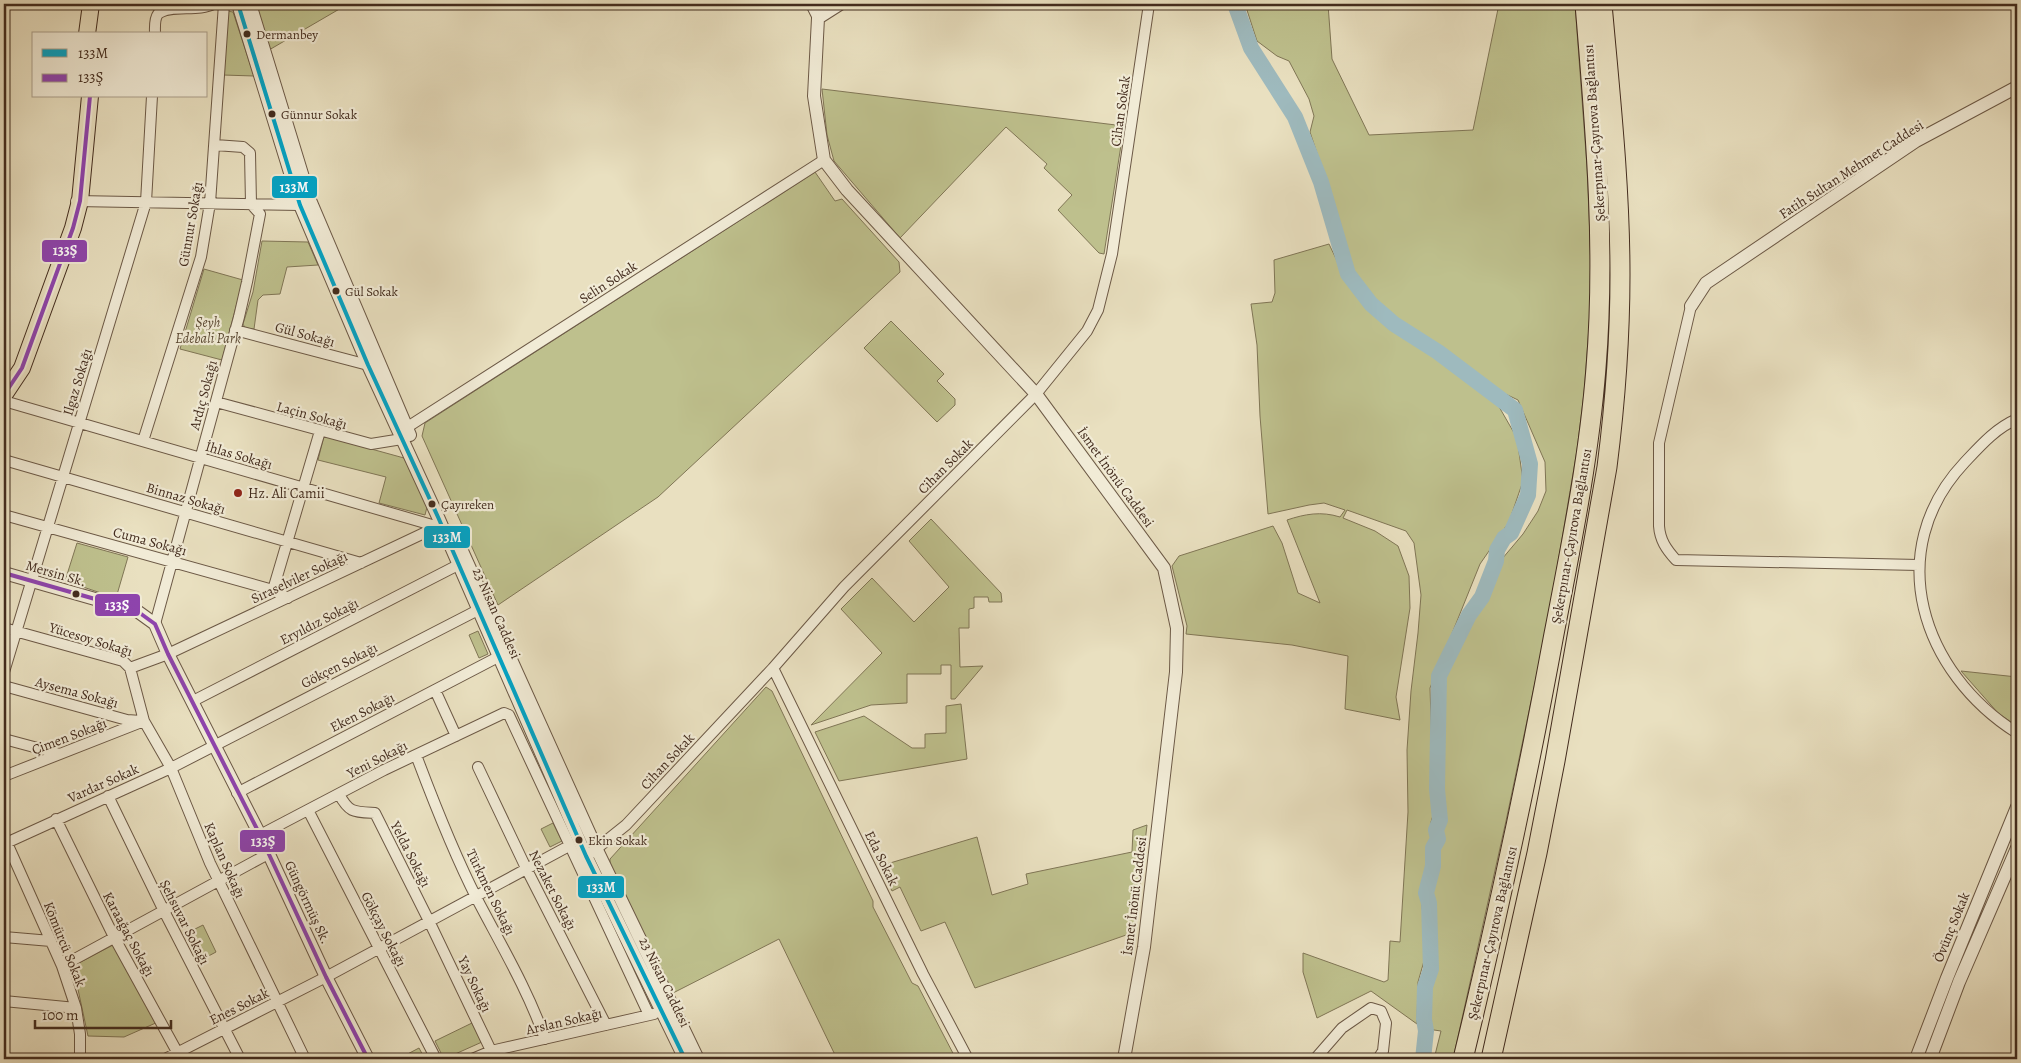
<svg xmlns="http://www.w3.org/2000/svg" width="2021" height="1063" font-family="Alegreya,serif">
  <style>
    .green { fill: #bec08d; stroke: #807656 }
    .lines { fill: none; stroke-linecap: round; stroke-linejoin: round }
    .river { stroke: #9ebabe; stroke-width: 16 }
    .minor-casing { stroke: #6c5946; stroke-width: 12 }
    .tertiary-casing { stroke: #6c5946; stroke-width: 14 }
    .primary-casing { stroke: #432c1e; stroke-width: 18 }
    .motorway-casing { stroke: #432c1e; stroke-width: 21 }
    .minor { stroke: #f1ebd6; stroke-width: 10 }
    .tertiary { stroke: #f1ebd6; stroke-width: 12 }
    .primary { stroke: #e9e0c0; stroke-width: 16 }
    .motorway { stroke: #e9e0c0; stroke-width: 19 }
    .bus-1-casing { stroke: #f1ebd6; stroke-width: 8 }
    .bus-2-casing { stroke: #f1ebd6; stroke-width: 8 }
    .bus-1 { stroke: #03a3c5; stroke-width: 4 }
    .bus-2 { stroke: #8e44ad; stroke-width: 4 }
    .bus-dot { fill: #432c1e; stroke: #f1ebd6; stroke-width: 2 }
    .poi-dot { fill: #8f2418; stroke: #f1ebd6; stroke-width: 2 }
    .labels { text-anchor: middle; stroke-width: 4.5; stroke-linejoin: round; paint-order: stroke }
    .bus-label { font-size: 13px; fill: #432c1e; stroke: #f1ebd6; text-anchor: start }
    .street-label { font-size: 14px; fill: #432c1e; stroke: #f1ebd6 }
    .park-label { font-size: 14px; font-style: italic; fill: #5c4a34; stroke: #f1ebd6 }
    .poi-label { font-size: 14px; fill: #432c1e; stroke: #f1ebd6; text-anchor: start }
    .line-badge { stroke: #f1ebd6; stroke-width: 2 }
    .badge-label { font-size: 14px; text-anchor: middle; font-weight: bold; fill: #fff }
  </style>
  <rect width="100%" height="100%" fill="#e9e0c0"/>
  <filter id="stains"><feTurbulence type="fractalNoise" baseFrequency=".004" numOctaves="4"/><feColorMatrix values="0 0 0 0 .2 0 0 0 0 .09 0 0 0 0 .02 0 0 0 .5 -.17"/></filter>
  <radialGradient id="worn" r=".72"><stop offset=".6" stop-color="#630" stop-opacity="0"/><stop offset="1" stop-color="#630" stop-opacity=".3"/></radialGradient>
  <path class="green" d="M255 4H348L269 50Z
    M1245 4H1328L1332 59 1369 135 1473 130 1499 4H1575L1587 167 1592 287 1584 393 1577 450 1549 616 1506 821 1453 1059H1434L1441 1031 1427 1029V996L1435 965V942L1431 892 1442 840 1441 831 1444 821 1440 771 1442 738V680L1448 672 1465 637 1472 619 1484 601 1495 571 1502 559 1523 534 1538 511 1546 491 1545 462 1518 400 1491 387 1411 329 1400 324 1375 303 1351 270 1332 199 1310 132 1314 116 1309 99 1289 61 1277 56 1257 41Z
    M227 11 233 12 254 76 223 75Z
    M822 89 1124 126 1104 254 1099 253 1058 210 1072 195 1044 168 1047 164 1006 127 900 238 834 161 827 135Z
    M815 172 835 201 842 199 899 262 900 272 658 497 498 605 422 436 425 423Z
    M262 241 308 242 318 265 287 267 280 294 263 295 258 300 254 329 245 328 243 324 253 292Z
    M1329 244 1348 284 1392 330 1433 352 1494 398 1517 438 1523 481 1509 522 1480 564 1430 688 1434 812 1431 822 1432 836 1421 892 1426 954 1418 982 1417 1024 1371 991 1317 1018 1303 972V953L1384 982 1388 980 1390 941 1400 942 1408 812 1407 750 1411 691 1418 633 1421 595 1414 543 1406 531 1347 510 1343 518 1375 531 1398 546 1409 576 1410 608 1396 697 1400 720 1345 709 1348 656 1292 645 1186 634 1187 626 1172 566 1179 556 1273 526 1282 543 1298 593 1320 603 1287 520C1305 514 1321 511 1340 517L1345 510 1324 503 1309 505 1268 514 1260 416 1257 345 1251 304 1272 302 1275 293 1274 260Z
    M204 269 243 280 222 360 180 349Z
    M891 321 944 374 937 381 955 399V405L937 422 864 348Z
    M324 436 404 458 427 507 425 515 379 503 386 477 318 460Z
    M931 519 1001 593 1002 602H989L988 597H974V608L969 609V628H959L960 667 983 666 955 699H951V665H941V674H907V703L871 705 811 725 882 653 841 609 872 578 914 622 949 587 909 541Z
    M77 543 128 557 116 598 65 581Z
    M478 631 488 654 479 658 469 635Z
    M1961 671 2017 677V726L1998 713Z
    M766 687 772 691 873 901V907L912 983 918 986 956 1059H837L779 939 673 993 610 867V859Z
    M961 704 967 759 839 781 815 732 864 716 912 748H925V734L946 733V706Z
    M553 823 562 841 550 847 541 829Z
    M1147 825 1135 930 1129 934 975 988 945 922 921 931 900 887 892 891 880 866 977 837 992 895 1028 884 1026 874 1132 852 1133 830Z
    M203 925 216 952 201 960 187 933Z
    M113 945 158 1022 124 1037 88 1036 73 966Z
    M472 1023 482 1042 444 1059 435 1041Z
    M419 1048 425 1059H398Z"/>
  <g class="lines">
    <path class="river" d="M1235 4 1251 48 1295 117 1321 182 1348 274 1371 304 1394 324 1438 352 1515 410 1530 464 1528 495 1511 533 1504 538 1497 550 1496 561 1482 597 1469 615 1439 676 1437 789 1440 820 1436 830 1438 839 1433 848V866L1426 893 1429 903 1431 969 1425 987 1424 1019 1426 1031 1423 1059"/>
    <defs>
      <path id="minor" d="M811 4 818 18
        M155 34C155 28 154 19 158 14 169 4 199 12 213 4
        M76 201 300 205
        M1691 306 1659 443V526C1660 540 1666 549 1676 560L1919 565
        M235 330 368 365
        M4 401 439 527
        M216 402 371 444 402 439
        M2017 419C1996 428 1981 445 1965 462 1881 551 1922 673 2017 733
        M406 428 824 160
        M143 441 201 257 210 203 224 4
        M4 460 361 563
        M4 515 273 590 288 598
        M273 590 320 431
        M155 624 239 317 247 282 260 214 251 204 250 153 243 147 215 145
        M4 628 123 661 130 668 168 654 441 525
        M130 668 144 721 171 768 210 863 305 1059
        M773 668 923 974 968 1059
        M4 672 146 202 152 96
        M4 686 127 720 141 721
        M435 690 456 736
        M193 701 458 565
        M4 739 60 754
        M416 755C434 803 453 852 477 899 501 945 528 990 545 1039
        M478 767 526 868 606 1025
        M4 776 144 721
        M237 793 500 656
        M339 794C349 813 354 812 375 813L429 921 495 1059
        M108 796 164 911 240 1059
        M308 810 436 1059
        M56 819 114 937 181 1059
        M260 835 384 770 504 713 509 715 649 1015
        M7 843 62 966 76 1008 80 1034V1059
        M4 844 171 768 478 610
        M591 853 626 825 773 668 844 587 1036 394 1087 331 1098 310 1112 254 1149 4
        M4 937 51 941
        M62 966 268 854
        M4 1001 76 1008
        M165 1059 326 977 569 846
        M472 1059 491 1051 654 1014
        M1315 1059 1342 1028 1371 1008 1381 1011 1386 1023 1383 1051 1378 1059"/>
      <path id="tertiary" d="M238 4 300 205 368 365 438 517 586 856 685 1059
        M250 4 310 200 410 435
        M840 4 818 18 814 96 824 160 847 190 1036 394 1164 568 1177 628 1176 672 1144 947 1124 1059
        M1691 306 1706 283 1916 141 2017 87
        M453 531 597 850 698 1059
        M4 573 137 611 155 624 168 654 260 835 326 977 368 1059
        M1916 1059 1947 978 2017 807
        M1930 1059 1959 982 2017 848"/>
      <path id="primary" d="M87 34 91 4
        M4 395 22 368 73 228 80 201 90 96"/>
      <path id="motorway" d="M1463 1059C1497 918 1528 776 1554 634 1571 546 1589 458 1596 368 1606 247 1595 125 1585 4
        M1491 1059 1537 853 1555 761 1607 467C1615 404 1620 340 1620 275 1620 184 1610 94 1602 4"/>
    </defs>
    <use href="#minor" class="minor-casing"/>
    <use href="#tertiary" class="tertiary-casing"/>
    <use href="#primary" class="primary-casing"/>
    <use href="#motorway" class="motorway-casing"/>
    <use href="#minor" class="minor"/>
    <use href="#tertiary" class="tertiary"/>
    <use href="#primary" class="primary"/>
    <use href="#motorway" class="motorway"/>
    <defs>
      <path id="bus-1" d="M238 4 300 205 368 365 438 517 586 856 685 1059"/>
      <path id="bus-2" d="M4 395 22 368 73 228 80 201 90 96
        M4 573 137 611 155 624
        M155 624 168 654 260 835 326 977 368 1059"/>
    </defs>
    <use href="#bus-1" class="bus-1-casing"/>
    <use href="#bus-2" class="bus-2-casing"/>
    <use href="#bus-1" class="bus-1"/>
    <use href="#bus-2" class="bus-2"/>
  </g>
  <g class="bus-dot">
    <circle cx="247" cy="34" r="4.5"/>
    <circle cx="272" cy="114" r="4.5"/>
    <circle cx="336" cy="291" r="4.5"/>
    <circle cx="432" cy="504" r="4.5"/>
    <circle cx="76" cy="594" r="4.5"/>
    <circle cx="579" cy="840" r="4.5"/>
  </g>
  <circle class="poi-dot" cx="238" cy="493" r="5"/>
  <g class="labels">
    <g class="bus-label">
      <text x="256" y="39">Dermanbey</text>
      <text x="281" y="119">Günnur Sokak</text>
      <text x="345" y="296">Gül Sokak</text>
      <text x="441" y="509">Çayıreken</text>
      <text x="588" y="845">Ekin Sokak</text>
    </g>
    <g class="street-label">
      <text transform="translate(1120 111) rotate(-82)" y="5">Cihan Sokak</text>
      <text transform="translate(1594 133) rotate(-94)" y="5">Şekerpınar-Çayırova Bağlantısı</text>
      <text transform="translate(1851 169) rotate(-33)" y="5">Fatih Sultan Mehmet Caddesi</text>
      <text transform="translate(190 224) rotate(-80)" y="5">Günnur Sokağı</text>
      <text transform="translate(608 282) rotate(-33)" y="5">Selin Sokak</text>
      <text transform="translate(305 334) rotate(15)" y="5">Gül Sokağı</text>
      <text transform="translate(77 382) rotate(-73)" y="5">Ilgaz Sokağı</text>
      <text transform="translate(203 395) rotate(-75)" y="5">Ardıç Sokağı</text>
      <text transform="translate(312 415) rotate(15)" y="5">Laçin Sokağı</text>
      <text transform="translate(239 455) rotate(16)" y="5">İhlas Sokağı</text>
      <text transform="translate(945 466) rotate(-45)" y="5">Cihan Sokak</text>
      <text transform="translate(1116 477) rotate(54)" y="5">İsmet İnönü Caddesi</text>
      <text transform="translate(186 498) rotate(16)" y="5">Binnaz Sokağı</text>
      <text transform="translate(1571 536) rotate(-80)" y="5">Şekerpınar-Çayırova Bağlantısı</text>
      <text transform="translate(150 541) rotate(15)" y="5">Cuma Sokağı</text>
      <text transform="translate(56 573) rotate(16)" y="5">Mersin Sk.</text>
      <text transform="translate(299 577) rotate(-25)" y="5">Sıraselviler Sokağı</text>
      <text transform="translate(497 613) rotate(66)" y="5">23 Nisan Caddesi</text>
      <text transform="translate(319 621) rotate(-27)" y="5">Eryıldız Sokağı</text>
      <text transform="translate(91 639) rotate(17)" y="5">Yücesoy Sokağı</text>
      <text transform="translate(339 665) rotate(-27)" y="5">Gökçen Sokağı</text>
      <text transform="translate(77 692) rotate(15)" y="5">Aysema Sokağı</text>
      <text transform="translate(362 712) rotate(-27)" y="5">Eken Sokağı</text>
      <text transform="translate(69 736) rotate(-21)" y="5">Çimen Sokağı</text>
      <text transform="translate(377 759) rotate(-27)" y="5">Yeni Sokağı</text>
      <text transform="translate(667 761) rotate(-47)" y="5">Cihan Sokak</text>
      <text transform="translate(103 783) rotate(-24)" y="5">Vardar Sokak</text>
      <text transform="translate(411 854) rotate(63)" y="5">Yelda Sokağı</text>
      <text transform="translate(882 858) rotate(64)" y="5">Eda Sokak</text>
      <text transform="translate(225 860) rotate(66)" y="5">Kaplan Sokağı</text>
      <text transform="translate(553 890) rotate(63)" y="5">Nezaket Sokağı</text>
      <text transform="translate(491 892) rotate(64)" y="5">Türkmen Sokağı</text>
      <text transform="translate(1134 896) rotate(-83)" y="5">İsmet İnönü Caddesi</text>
      <text transform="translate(308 902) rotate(65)" y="5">Güngörmüş Sk.</text>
      <text transform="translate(185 922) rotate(63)" y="5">Şehsuvar Sokağı</text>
      <text transform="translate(1951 927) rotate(-68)" y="5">Övünç Sokak</text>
      <text transform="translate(384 929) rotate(63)" y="5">Gökçay Sokağı</text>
      <text transform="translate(1492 933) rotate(-77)" y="5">Şekerpınar-Çayırova Bağlantısı</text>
      <text transform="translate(129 934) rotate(62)" y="5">Karaağaç Sokağı</text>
      <text transform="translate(65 944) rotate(68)" y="5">Kömürcü Sokak</text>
      <text transform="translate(665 982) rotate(64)" y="5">23 Nisan Caddesi</text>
      <text transform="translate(475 984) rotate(65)" y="5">Yay Sokağı</text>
      <text transform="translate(239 1006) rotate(-27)" y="5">Enes Sokak</text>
      <text transform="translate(564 1021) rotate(-13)" y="5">Arslan Sokağı</text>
    </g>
    <g class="park-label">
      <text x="208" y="327">Şeyh<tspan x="208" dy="16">Edebali Park</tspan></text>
    </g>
    <g class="poi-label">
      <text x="248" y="498">Hz. Ali Camii</text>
    </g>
  </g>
  <g class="line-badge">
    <rect x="271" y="175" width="47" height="24" rx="5" fill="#03a3c5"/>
    <rect x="41" y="239" width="47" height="24" rx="5" fill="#8e44ad"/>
    <rect x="423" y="525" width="48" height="24" rx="5" fill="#03a3c5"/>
    <rect x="94" y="593" width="47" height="24" rx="5" fill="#8e44ad"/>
    <rect x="239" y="829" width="47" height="24" rx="5" fill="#8e44ad"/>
    <rect x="577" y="875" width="48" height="24" rx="5" fill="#03a3c5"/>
  </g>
  <g class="badge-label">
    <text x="294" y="192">133M</text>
    <text x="65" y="255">133Ş</text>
    <text x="447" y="542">133M</text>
    <text x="117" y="610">133Ş</text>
    <text x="263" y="846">133Ş</text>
    <text x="601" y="892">133M</text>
  </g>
  <rect width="2021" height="1063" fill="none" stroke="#e9e0c0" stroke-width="20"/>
  <rect x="5" y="5" width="2011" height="1053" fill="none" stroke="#432c1e" stroke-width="2.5"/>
  <rect x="10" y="10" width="2001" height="1043" fill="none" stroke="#432c1e"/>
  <rect x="32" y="32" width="175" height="65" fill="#f1ebd6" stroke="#ab9f8c"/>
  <rect x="42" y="49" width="25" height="8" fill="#03a3c5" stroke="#ab9f8c"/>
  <text x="78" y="58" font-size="15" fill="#432c1e">133M</text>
  <rect x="42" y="74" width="25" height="8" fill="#8e44ad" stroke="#ab9f8c"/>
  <text x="78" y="82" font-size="15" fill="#432c1e">133Ş</text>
  <path d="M35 1020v8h136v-8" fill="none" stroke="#432c1e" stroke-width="2.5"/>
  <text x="42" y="1020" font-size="15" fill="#432c1e" stroke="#f1ebd6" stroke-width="4" paint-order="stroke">100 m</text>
  <rect width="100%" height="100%" filter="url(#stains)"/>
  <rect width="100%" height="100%" fill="url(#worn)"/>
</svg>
